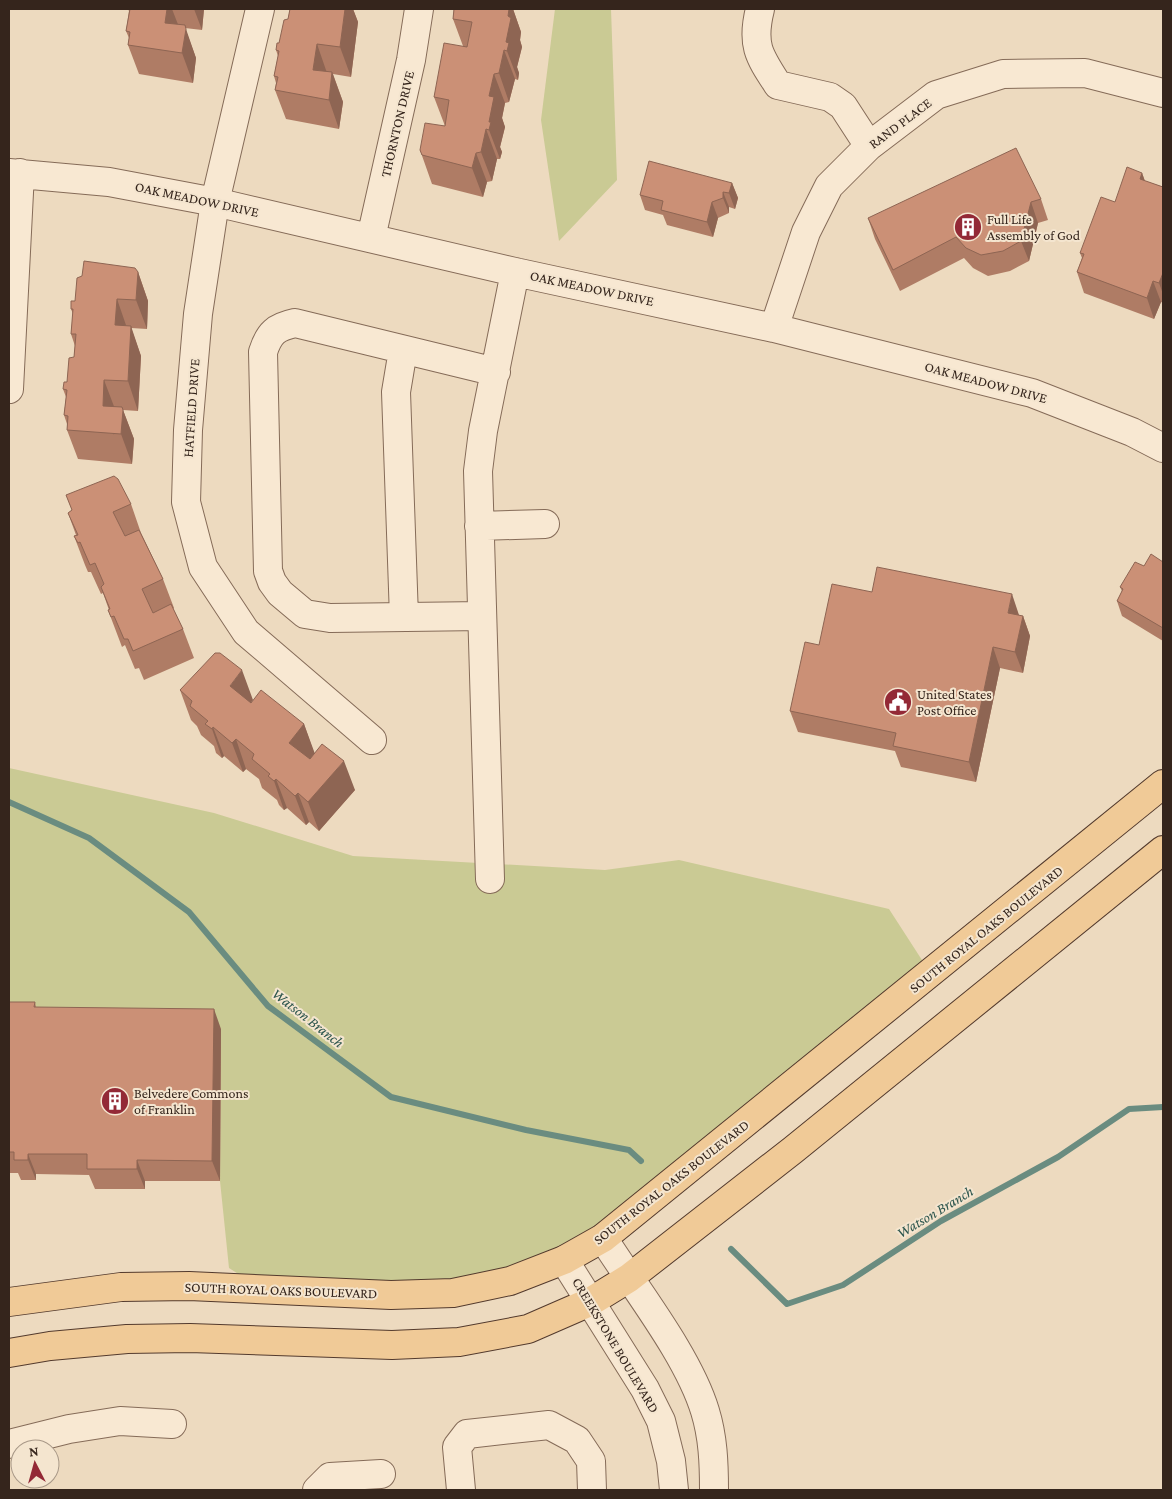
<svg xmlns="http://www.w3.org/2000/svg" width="1172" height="1499" font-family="'Crimson Pro',serif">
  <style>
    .green { fill: #caca94 }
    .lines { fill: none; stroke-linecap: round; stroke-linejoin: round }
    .stream { stroke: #6a8c80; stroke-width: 6 }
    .minor-casing { stroke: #856b58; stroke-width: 30 }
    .major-casing { stroke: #533a2d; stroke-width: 30 }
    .minor { stroke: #f8e8d2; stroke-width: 28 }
    .major { stroke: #f0ca97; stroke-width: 28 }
    .wall { fill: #af7c65 }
    .shaded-wall { fill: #8e6553 }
    .building { fill: #cb9076; stroke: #8e6553 }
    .labels { text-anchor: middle; stroke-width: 4; stroke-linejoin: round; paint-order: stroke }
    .street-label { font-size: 14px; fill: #35251c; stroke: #f4e5cf }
    .poi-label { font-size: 14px; fill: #35251c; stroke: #f4e5cf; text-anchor: start }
    .water-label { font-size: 15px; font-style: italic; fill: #2c554d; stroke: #f4e5cf }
  </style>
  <rect width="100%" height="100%" fill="#eddabf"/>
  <path class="green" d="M555 9H611L617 180 559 241 541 120Z
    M9 768 214 813 353 856 605 870 679 860 889 909 931 974 603 1238 510 1281 262 1289 229 1268 220 1181 221 1029 9 1022Z"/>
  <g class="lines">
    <path class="stream" d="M9 802 89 838 189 912 268 1006 391 1097 526 1130 629 1150 641 1161
      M731 1249 787 1304 843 1285 941 1221 1058 1157 1129 1109 1163 1107"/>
    <defs>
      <path id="minor" d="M260 9 215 202 198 314 188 430 186 502 203 567 246 632 372 740
        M760 9C751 45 759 56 778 85L830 97 843 106 869 146
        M9 173 109 182 215 202 515 272 774 328 1032 393 1132 432 1163 448
        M371 238 411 60 419 9
        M774 328 806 232 829 186 869 146 936 95 1003 74 1085 73 1163 93
        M403 350 396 392 404 617
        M9 389 20 173
        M479 526 545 524
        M482 616 330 618 305 614 280 593 272 582 268 571 263 352C269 333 276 327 295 323L496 372
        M490 879 478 471 483 431 515 272
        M603 1238C635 1289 688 1355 705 1411 713 1437 714 1463 714 1490
        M564 1260 645 1389 661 1421 671 1461 674 1490
        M9 1444 69 1429 120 1421 172 1424
        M317 1490 330 1477 381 1474
        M461 1490 457 1447 467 1434 549 1425 577 1440 591 1461 592 1490"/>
      <path id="major" d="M9 1302 121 1287 189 1286 391 1295 453 1293 510 1281 564 1260 603 1238 1163 784
        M9 1353 50 1346 127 1339 190 1338 392 1345 459 1342 528 1329 590 1302 629 1278 793 1150 1163 850"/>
    </defs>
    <use href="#minor" class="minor-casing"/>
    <use href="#major" class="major-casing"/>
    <use href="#minor" class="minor"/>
    <use href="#major" class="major"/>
  </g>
  <path class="wall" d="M128 9H204L202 30 185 28 196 58 193 83 139 74 128 45 129 38 126 31 129 11Z
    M290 9H353L358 22 351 77 333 74 343 102 339 129 286 119 275 90 276 83 274 76 278 56 276 50 279 43 288 19Z
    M454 9H513L521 32 520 40 522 47 517 67 519 73 518 80 515 79 509 102 505 103 502 118 505 127 500 147 502 152 500 159H497L492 181 487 182 483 197 432 184 420 150 445 126 434 97 463 46 453 19Z
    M1142 173 1145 181 1163 187V303L1161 302 1154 319 1084 293 1077 272 1082 258 1080 253Z
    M732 183 738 198 735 209 729 207V213L718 218 713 237 667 225 663 215 645 210 640 195Z
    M1041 199 1048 220 1038 223 1029 261 1010 271 988 276 973 268 964 258 900 291 875 239 868 218Z
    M138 272 148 301 147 329 131 328 141 356 138 411 123 410 134 439 132 464 78 459 67 430V424L64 415 66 397 63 389 67 382 74 357 75 346 71 334 73 314 71 309 75 301Z
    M66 495 131 504 141 533 163 579 174 608 173 609 183 629 194 658 144 680 139 668 135 669 125 645 122 647 108 610H109L103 593 101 594 91 572H88L85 565 74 536 76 535 68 513 72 510Z
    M1163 562V641L1122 616 1117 601 1122 591 1120 587 1144 566Z
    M872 592 1023 616 1030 636 1023 673 1000 668 976 782 901 767 895 751 798 732 790 711 819 645Z
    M180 690 253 700 251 702 304 724 314 753 355 790 319 831 309 822 306 825 287 808 284 810 279 805 277 800 262 788 259 779 246 769 243 772 224 756 222 758 216 753 214 746 201 735 197 726 191 720Z
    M9 1002H35L36 1007 221 1029 220 1181H145V1189H95L89 1175 36 1174V1180H21L18 1173H9Z"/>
  <path class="shaded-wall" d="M167 9H172L179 27 165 23Z
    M194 9H204L202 30Z
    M345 9H353L358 22 351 77 340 47Z
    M509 9H513L521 32 520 40 522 47 517 67 519 73 518 80 507 51 506 42 508 16Z
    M186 29 196 58 193 83 182 53Z
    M317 44 327 73 313 70Z
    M504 50 515 79 509 102 499 73Z
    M332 72 343 102 339 129 329 100Z
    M494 74 505 103 502 118 505 127 500 147 502 152 500 159 489 130V96Z
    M486 129 497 159 492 181 481 152Z
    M476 153 487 182 483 197 472 168Z
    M1142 173 1149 193 1140 179Z
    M732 183 738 198 735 209 729 193Z
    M723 192 729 207V213L723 198Z
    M712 202 718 218 713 237 707 222Z
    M1031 202 1038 223 1029 261 1021 241Z
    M138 272 148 301 147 329 136 300Z
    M1163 273V294L1159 283Z
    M1153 281 1161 302 1154 319 1147 298Z
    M117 299 127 328 115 325Z
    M131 326 141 356 138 411 128 381Z
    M104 380 115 409 114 435 103 406Z
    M123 410 134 439 132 464 121 434Z
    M1012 594 1019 615 1016 633 1008 613Z
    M1023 616 1030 636 1023 673 1015 652Z
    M993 647 1000 668 976 782 969 762Z
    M242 670 253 700 241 715 230 686Z
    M304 724 315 754 300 772 289 743Z
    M213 727 224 756 222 758 212 729Z
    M236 739 246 769 243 772 232 743Z
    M344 761 355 790 319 831 308 802Z
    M276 779 287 808 284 810 274 781Z
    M298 793 309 822 306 825 295 796Z
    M214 1009 221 1029 220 1181 212 1161Z
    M28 1154 36 1174V1180L28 1160Z
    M137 1160 145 1181V1189L137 1169Z"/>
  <path class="building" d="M130 9H167L165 23 185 25 186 29 182 53 128 45 130 32 126 31Z
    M290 9H345L340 47 317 44 313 70 332 72 329 100 275 90 278 77 274 76 279 51 276 50 277 43H279L284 20 288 19Z
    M454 9H509L508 16 511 18 506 42 509 43 507 51 504 50 499 73 494 74 489 96 494 97 489 122H491L489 130 486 129 481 152 476 153 472 168 422 155 420 150 425 123 445 126 449 100 434 97 444 43 467 47 472 22 453 19Z
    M1016 148 1041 199 1031 202 1021 241 1003 251 981 255 966 248 956 237 893 270 868 218Z
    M649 161 732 183 729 193 723 192V198L712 202 707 222 661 210 663 201 640 195Z
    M1127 167 1142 173 1140 179 1163 187V273L1159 283 1153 281 1147 298 1077 272 1084 254 1080 253 1101 197 1115 202Z
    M84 261 135 268 138 272 136 300 117 299 115 325 131 326 128 381 104 380 103 406 122 407 123 410 121 434 67 430 68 416 64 415 67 390 63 389 64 382H67L69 358 74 357 76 334H71L73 309H71V301H75L77 278 82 276Z
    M114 476 118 479 131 504 113 512 125 536 139 530 163 579 142 589 153 613 171 604 183 629 133 651 128 639H124L114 616 111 617 108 610 110 609 101 587 104 584 95 563 90 565 80 542 78 543 74 536 78 535 68 513 72 510 66 495Z
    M1151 554 1163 562V628L1117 601 1123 589 1120 587 1135 562 1144 566Z
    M877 567 1012 594 1008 613 1023 616 1015 652 993 647 969 762 893 746 896 733 790 711 805 642 819 645 832 584 872 592Z
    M215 653H220L242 670 230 686 251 703 261 690 304 724 289 743 310 759 322 744 344 761 308 802 298 793 295 796 276 779 274 781 268 776 270 774 252 759 254 754 236 739 232 743 213 727 212 729 205 724 208 721 190 706 192 701 180 690Z
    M9 1002H35L34 1007 214 1009 212 1161 137 1160V1169H87V1154H28V1160H14V1152H9Z"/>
  <defs>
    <symbol id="building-disc" viewBox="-11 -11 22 22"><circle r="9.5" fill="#932936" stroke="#f4e5cf"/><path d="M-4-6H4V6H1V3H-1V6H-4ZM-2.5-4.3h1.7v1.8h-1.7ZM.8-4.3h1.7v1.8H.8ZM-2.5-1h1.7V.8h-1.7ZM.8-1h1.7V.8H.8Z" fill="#fff"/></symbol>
    <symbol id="civic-disc" viewBox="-11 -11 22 22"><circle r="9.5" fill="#932936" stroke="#f4e5cf"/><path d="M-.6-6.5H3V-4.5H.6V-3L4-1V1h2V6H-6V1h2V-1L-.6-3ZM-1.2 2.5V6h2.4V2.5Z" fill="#fff"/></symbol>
  </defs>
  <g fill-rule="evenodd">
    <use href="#building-disc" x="952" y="211" width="32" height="32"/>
    <use href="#civic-disc" x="882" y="686" width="32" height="32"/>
    <use href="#building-disc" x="99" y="1085" width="32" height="32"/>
  </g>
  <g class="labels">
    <g class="street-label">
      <text transform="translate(900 123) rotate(-37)" y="5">RAND PLACE</text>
      <text transform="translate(397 124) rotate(-77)" y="5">THORNTON DRIVE</text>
      <text transform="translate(197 199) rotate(12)" y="5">OAK MEADOW DRIVE</text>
      <text transform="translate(592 288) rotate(12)" y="5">OAK MEADOW DRIVE</text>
      <text transform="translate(986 382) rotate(15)" y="5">OAK MEADOW DRIVE</text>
      <text transform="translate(191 408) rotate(-86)" y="5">HATFIELD DRIVE</text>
      <text transform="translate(986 929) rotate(-39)" y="5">SOUTH ROYAL OAKS BOULEVARD</text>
      <text transform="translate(671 1182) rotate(-38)" y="5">SOUTH ROYAL OAKS BOULEVARD</text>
      <text transform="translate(281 1290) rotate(2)" y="5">SOUTH ROYAL OAKS BOULEVARD</text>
      <text transform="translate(616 1345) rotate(59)" y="5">CREEKSTONE BOULEVARD</text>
    </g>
    <g class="poi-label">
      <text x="987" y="224">Full Life<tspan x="987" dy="16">Assembly of God</tspan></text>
      <text x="917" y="699">United States<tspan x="917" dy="16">Post Office</tspan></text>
      <text x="134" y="1098">Belvedere Commons<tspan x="134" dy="16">of Franklin</tspan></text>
    </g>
    <g class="water-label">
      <text transform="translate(308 1018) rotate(38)" y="5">Watson Branch</text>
      <text transform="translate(935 1212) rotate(-31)" y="5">Watson Branch</text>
    </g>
  </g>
  <rect width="1172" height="1499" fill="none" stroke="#35251c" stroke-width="20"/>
  <g transform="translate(35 1464) rotate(354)"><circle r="24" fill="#f4e5cf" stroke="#a89887"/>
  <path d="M0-4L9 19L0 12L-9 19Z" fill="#932936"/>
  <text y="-8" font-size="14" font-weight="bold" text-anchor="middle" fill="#35251c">N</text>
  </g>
</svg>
